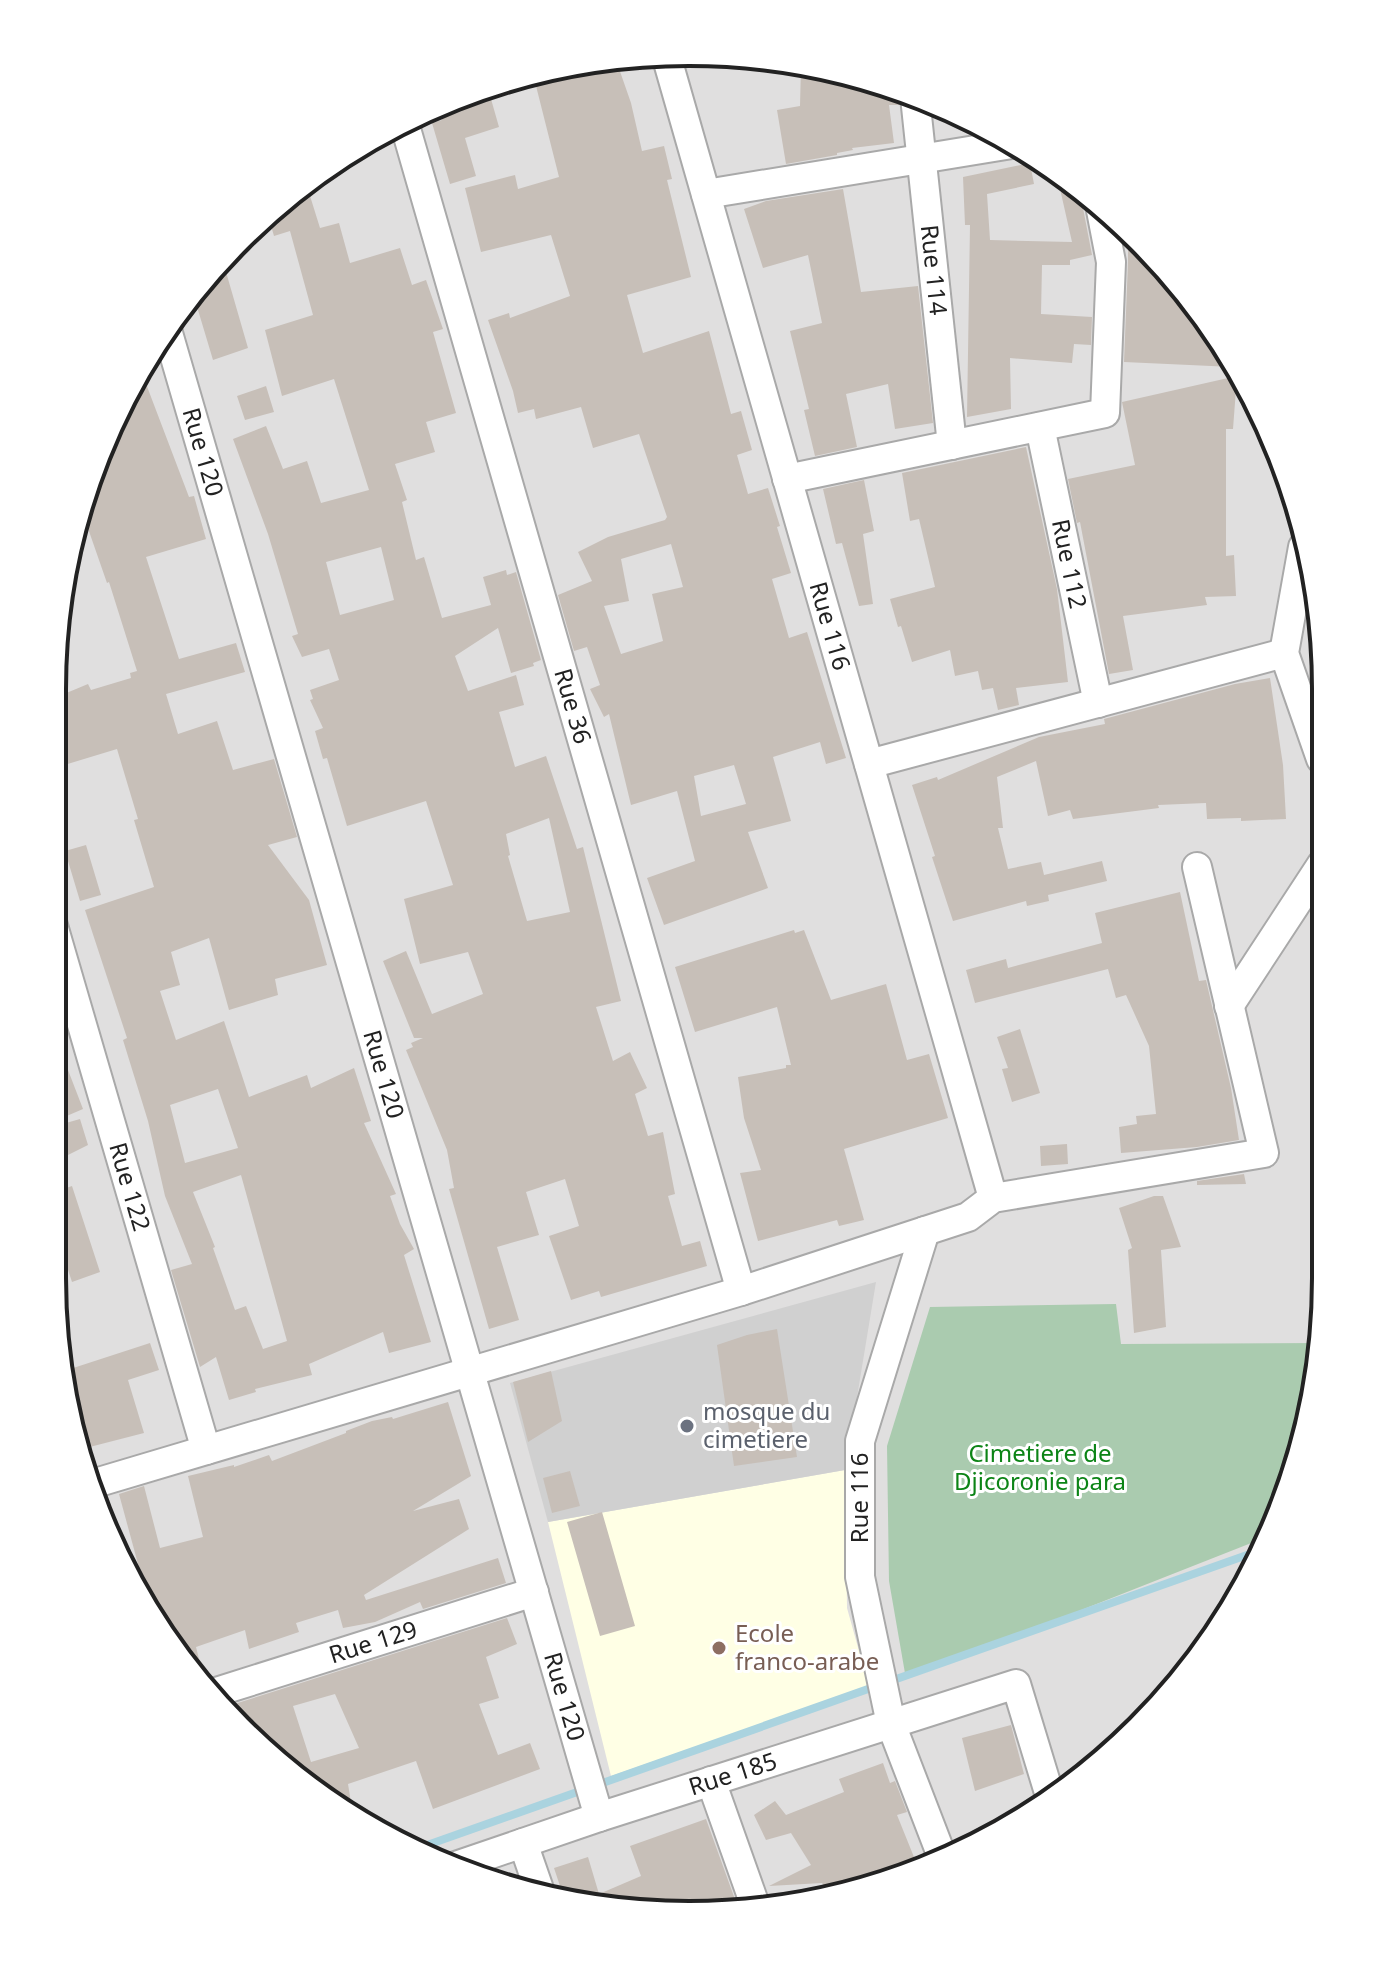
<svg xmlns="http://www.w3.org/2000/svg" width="1378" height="1967" font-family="'Noto Sans',sans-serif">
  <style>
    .residential { fill: #e0dfdf }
    .education { fill: #ffffe5 }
    .religious { fill: #d0d0d0 }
    .cemetery { fill: #aacbaf }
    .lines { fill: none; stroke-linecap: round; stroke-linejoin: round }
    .stream { stroke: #aad3df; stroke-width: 8 }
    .building { fill: #c7bfb8; fill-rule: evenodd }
    .street-casing { stroke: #a9a9a9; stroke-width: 32 }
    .street { stroke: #fff; stroke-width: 28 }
    .worship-dot { fill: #6b7280; stroke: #fff; stroke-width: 3 }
    .education-dot { fill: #8d6e63; stroke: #fff; stroke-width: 3 }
    .labels { text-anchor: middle; stroke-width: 6; stroke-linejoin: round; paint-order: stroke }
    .street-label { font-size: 24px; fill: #222; stroke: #fff }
    .worship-label { font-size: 24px; fill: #5b616d; stroke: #fff; text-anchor: start }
    .park-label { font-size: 24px; fill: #0c8416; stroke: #fff }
    .education-label { font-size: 24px; fill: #785e54; stroke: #fff; text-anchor: start }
    .rim { fill: none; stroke: #222; stroke-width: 4 }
  </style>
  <rect width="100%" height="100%" fill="#f2efe9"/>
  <path class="residential" d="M730 53 853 74 970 117 1076 183 1168 269 1261 408 1320 605 1325 1319 1304 1442 1261 1559 1195 1665 1109 1757 970 1850 813 1903 606 1910 445 1866 269 1757 159 1632 74 1443 52 1278V689L64 564 137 371 269 210 370 138 484 86 605 58Z"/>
  <path class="education" d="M845 1470 847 1608 869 1687 611 1776 548 1522Z"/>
  <path class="religious" d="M876 1282 845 1470 548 1522 510 1383Z"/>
  <path class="cemetery" d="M1116 1304 1121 1344 1321 1343 1304 1442 1269 1536 906 1679 889 1581 887 1446 930 1307Z"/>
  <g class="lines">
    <path class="stream" d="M416 1849 1264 1549"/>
  </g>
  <path class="building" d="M615 57 631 103 642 151 664 146 672 179 667 180 691 277 627 295 643 353 709 331 731 414 741 411 752 450 737 455 748 494 768 488 780 526 777 527 791 573 772 579 789 638 807 632 846 758 826 764 820 742 773 757 791 821 748 832 768 888 664 925 647 878 695 861 677 791 631 805 609 714 604 717 590 689 600 685 587 647 574 651 558 595 592 581 578 552 608 537 665 520 667 517 639 434 593 448 581 407 536 419 534 409 518 413 513 391 488 320 509 313 510 318 570 296 551 235 481 252 465 188 515 175 518 189 559 177 533 74ZM671 544 683 587 652 594 663 641 621 654 604 606 629 601 621 559ZM734 765 746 804 701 816 694 776Z
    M801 65 825 69 824 81 863 77 899 91V105H889L894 143 852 148 853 150 837 153V155L786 164 777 110 800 106Z
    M487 85 499 127 465 138 476 176 450 184 432 123 442 120 439 107Z
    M1030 163 1034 184 987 194 990 240 1072 242 1056 171 1088 194 1083 208 1092 255 1070 260V265H1042L1041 314 1092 317 1091 345 1074 344 1072 363 1010 358 1011 409 967 417 970 225H965L963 177Z
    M306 183 320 228 339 223 350 263 400 248 412 285 426 280 443 329 433 332 456 413 426 422 435 452 395 464 407 500 402 502 416 560 424 557 442 618 491 605 483 577 506 570 507 575 516 572 541 660 533 663 534 666 511 673 498 628 455 656 468 691 516 675 524 705 499 712 515 767 546 756 577 849 583 847 621 1001 596 1007 613 1061 630 1052 647 1088 635 1094 648 1136 663 1132 675 1194 668 1196 682 1246 700 1241 707 1266 601 1297 599 1291 571 1300 549 1236 579 1226 565 1179 526 1192 539 1235 497 1247 519 1320 489 1329 449 1189 454 1188 447 1150 406 1050 413 1047 411 1043 423 1038H414L383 961 406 951 432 1014 483 994 468 952 420 964 404 899 453 885 426 801 347 826 327 758 323 759 315 731 323 728 310 700 313 699 310 690 339 680 329 649 302 657 292 636 298 634 268 534 233 439 266 426 283 469 307 461 321 503 369 490 334 379 282 396 265 330 313 315 290 231 274 236 267 212ZM381 547 394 600 340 615 326 562ZM549 818 570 912 527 921 508 856 510 855 506 834Z
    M843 189 861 292 918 286 933 423 895 429 888 384 846 394 857 447 815 456 804 410 809 409 790 331 822 323 808 255 763 268 744 209 766 201Z
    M1121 225 1168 269 1233 367 1124 362 1128 262V247H1125Z
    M224 265 248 348 213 360 195 300Z
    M140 368 189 497 194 496 206 539 146 557 179 659 236 643 245 672 166 694 178 734 217 721 233 770 274 759 297 837 268 845 309 900 327 965 275 979 278 995 229 1010 209 938 171 952 180 985 160 991 176 1040 224 1021 249 1097 307 1075 311 1088 354 1068 371 1121 364 1123 396 1194 390 1196 400 1224 414 1249 404 1255 431 1342 389 1353 383 1332 309 1364 312 1375 255 1389 256 1392 229 1400 216 1357 200 1367 171 1270 192 1264 165 1196 148 1121 123 1040 127 1038 85 910 154 887 134 820 138 819 117 749 61 766 52 736V699L88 684 91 690 131 678 130 673 137 671 109 582 107 583 83 514ZM218 1089 238 1148 185 1163 170 1105ZM241 1175 287 1341 263 1349 246 1306 235 1310 213 1248 215 1247 193 1192Z
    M1237 376 1233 429H1226V556L1234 555 1236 596 1205 597 1207 605 1123 616 1133 670 1109 674 1080 522 1077 523 1068 479 1135 465 1122 402Z
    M266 386 274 412 245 420 237 396Z
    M1026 447 1057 589 1068 682 1016 688 1019 705 998 710 993 688 982 690 978 671 955 676 950 650 912 662 901 626 898 627 890 599 935 587 919 519 910 521 902 473Z
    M864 480 874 531 863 534 873 604 859 606 842 543 836 544 823 489Z
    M1270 678 1283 765 1286 819 1241 821V818L1207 819 1206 803 1158 805 1159 808 1073 819 1070 810 1048 816 1036 761 997 777 1003 828H998L1008 869 1041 862 1044 875 1102 861 1107 881 1048 895 1049 901 1027 906 1026 901 953 921 932 857 935 856 912 785 937 777 938 780 1039 737 1105 724 1104 719 1235 684Z
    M86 845 101 895 80 901 65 851Z
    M1180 892 1199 981 1206 980 1231 1088 1239 1140 1197 1147 1121 1153 1119 1127 1137 1124 1136 1116 1156 1114 1149 1046 1126 995 1116 998 1108 969 975 1003 966 970 1006 959 1008 968 1102 943 1095 913Z
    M794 930 795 933 804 930 831 1000 886 984 907 1060 929 1054 948 1118 844 1149 864 1220 839 1226 837 1220 758 1241 740 1173 761 1170 744 1118 738 1077 786 1068V1065H791L777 1007 695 1032 675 967Z
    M1020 1029 1040 1093 1012 1102 1002 1069 1008 1068 997 1037Z
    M68 1070 83 1109 62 1118 52 1092V1076Z
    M80 1119 88 1145 52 1163V1127Z
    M1067 1144 1068 1164 1041 1166 1040 1146Z
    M1244 1174 1246 1184 1197 1185V1181Z
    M72 1186 100 1272 72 1282 52 1221V1193Z
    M1154 1196H1163L1181 1247 1161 1250 1166 1327 1134 1333 1128 1250 1132 1248 1119 1208Z
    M777 1329 797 1457 734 1466 717 1345 747 1335Z
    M150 1343 159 1370 128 1380 144 1433 78 1450 71 1424 64 1371Z
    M551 1371 562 1421 528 1442 513 1382Z
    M448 1402 471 1476 413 1511 459 1499 469 1529 364 1595 366 1600 498 1558 506 1583 423 1609 420 1602 375 1622 343 1628 338 1610 296 1623 299 1632 249 1649 245 1630 196 1647 204 1679 202 1680 159 1632 144 1598 147 1597 119 1494 144 1486 160 1548 203 1537 188 1476 234 1465V1467L269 1455 272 1461 346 1433V1431L372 1421 392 1417 393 1419Z
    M570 1471 580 1506 552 1513 543 1478Z
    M602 1512 635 1626 600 1636 567 1522Z
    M507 1618 517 1644 486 1657 499 1698 479 1704 498 1755 530 1743 540 1769 433 1809 416 1761 348 1784 352 1809 269 1757 225 1707ZM335 1694 359 1748 311 1762 293 1706Z
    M1011 1725 1024 1774 975 1791 962 1738Z
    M883 1763 890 1783 895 1781 907 1812 897 1815 918 1867 863 1886 862 1882 831 1895 822 1883 769 1886 811 1865 791 1833 766 1840 754 1815 775 1801 786 1815 844 1792 839 1779Z
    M706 1819 737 1905 606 1910 564 1898 554 1868 588 1857 599 1894 641 1876 630 1846Z"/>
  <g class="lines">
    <defs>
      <g id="street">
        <path id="s1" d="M666 55 993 1198"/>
        <path id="s2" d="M915 97 952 445"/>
        <path id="s3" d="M404 122 741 1291"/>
        <path d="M706 194 1012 144"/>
        <path id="s4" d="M168 333 599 1817"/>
        <path id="s5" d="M1040 427 1098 703"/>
        <path d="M787 479 1105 413 1111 262 1100 205"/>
        <path d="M1303 547 1284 653 1321 759"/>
        <path d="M869 764 1284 653"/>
        <path id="s6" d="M52 922 206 1450"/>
        <path d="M1229 1006 1322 864"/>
        <path d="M925 1231 860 1441V1577L891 1724 943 1859"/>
        <path d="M92 1484 741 1291 968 1217 993 1198 1264 1153 1197 867"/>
        <path id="s7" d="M213 1693 534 1592"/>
        <path d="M711 1781 755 1905"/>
        <path d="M523 1843 540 1892"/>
        <path id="s8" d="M450 1868 599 1817 1016 1684 1050 1796"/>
      </g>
    </defs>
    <use href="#street" class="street-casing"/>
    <use href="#street" class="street"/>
  </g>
  <circle class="worship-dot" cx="687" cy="1426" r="8"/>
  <circle class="education-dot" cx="719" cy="1648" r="8"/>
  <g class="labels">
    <g class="street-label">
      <text dy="8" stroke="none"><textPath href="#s2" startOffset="174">Rue 114</textPath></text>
      <text dy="8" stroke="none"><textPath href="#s4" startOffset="124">Rue 120</textPath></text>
      <text dy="8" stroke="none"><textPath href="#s5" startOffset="140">Rue 112</textPath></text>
      <text dy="8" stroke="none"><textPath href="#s1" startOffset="594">Rue 116</textPath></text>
      <text dy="8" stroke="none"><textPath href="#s3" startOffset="608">Rue 36</textPath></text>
      <text dy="8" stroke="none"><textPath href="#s4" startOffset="772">Rue 120</textPath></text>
      <text dy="8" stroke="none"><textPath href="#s6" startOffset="276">Rue 122</textPath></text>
      <text transform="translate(860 1498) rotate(-90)" y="8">Rue 116</text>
      <text dy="8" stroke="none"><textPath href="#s7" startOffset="168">Rue 129</textPath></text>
      <text dy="8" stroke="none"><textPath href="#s4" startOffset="1420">Rue 120</textPath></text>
      <text dy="8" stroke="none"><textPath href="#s8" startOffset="298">Rue 185</textPath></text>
    </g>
    <g class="worship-label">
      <text x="703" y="1420">mosque du<tspan x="703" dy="28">cimetiere</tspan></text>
    </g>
    <g class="park-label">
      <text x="1040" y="1462">Cimetiere de<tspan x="1040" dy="28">Djicoronie para</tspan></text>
    </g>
    <g class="education-label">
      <text x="735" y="1642">Ecole<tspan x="735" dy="28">franco-arabe</tspan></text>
    </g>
  </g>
  <path d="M0 0H1378V1967H0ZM689 66H689A623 623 0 0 1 1312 689V1278A623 623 0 0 1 689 1901H689A623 623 0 0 1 66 1278V689A623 623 0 0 1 689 66Z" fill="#fff" fill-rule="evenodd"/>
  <path class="rim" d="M689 66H689A623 623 0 0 1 1312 689V1278A623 623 0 0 1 689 1901H689A623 623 0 0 1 66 1278V689A623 623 0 0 1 689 66Z"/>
</svg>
